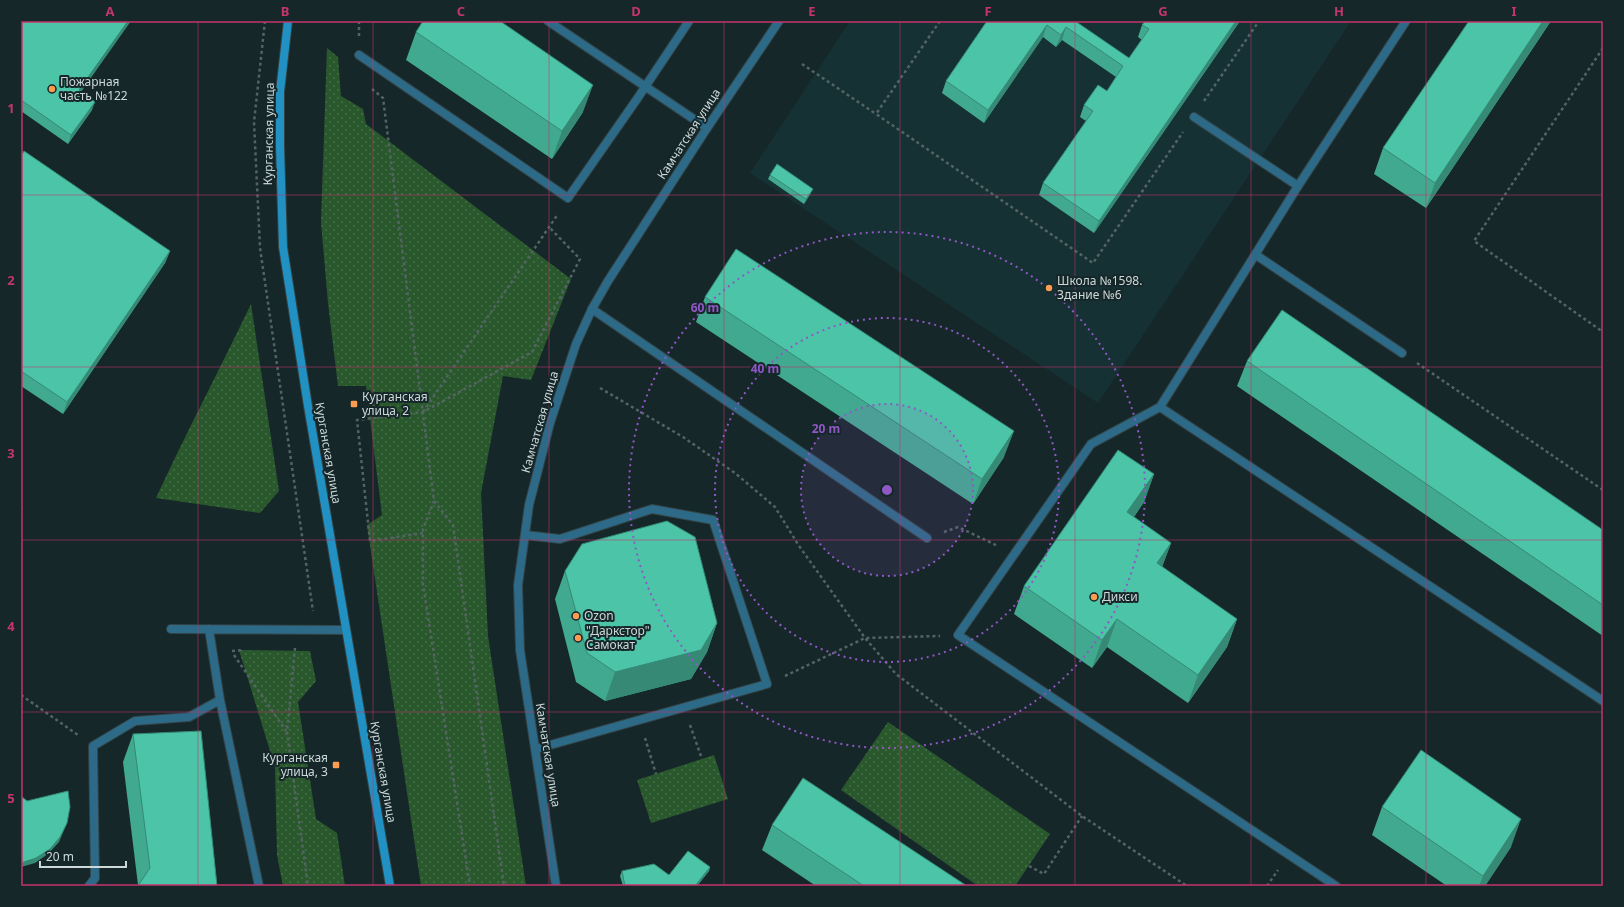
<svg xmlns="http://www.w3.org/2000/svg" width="1624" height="907" font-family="'Noto Sans',sans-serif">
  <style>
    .built { fill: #163134 }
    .grass { fill: url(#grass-dots) }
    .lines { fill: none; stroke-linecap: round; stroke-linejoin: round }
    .lane-casing { stroke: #334345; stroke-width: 10 }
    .street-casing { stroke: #334345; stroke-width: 10 }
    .secondary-casing { stroke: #334345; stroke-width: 10 }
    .path { stroke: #546364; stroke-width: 2.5; stroke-dasharray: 3 3; stroke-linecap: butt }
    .lane { stroke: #2d6a88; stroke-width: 8 }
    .street { stroke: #2d6a88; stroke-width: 8 }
    .secondary { stroke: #2091c2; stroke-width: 8 }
    .wall { fill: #41a990 }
    .shaded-wall { fill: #358975 }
    .building { fill: #4cc4a7; stroke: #358975 }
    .grid { fill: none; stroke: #c4356e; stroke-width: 1; stroke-opacity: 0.55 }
    .ring { fill: none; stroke: #9057c6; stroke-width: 2; stroke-dasharray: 2 4 }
    .poi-dot { fill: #fc9d52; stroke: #162729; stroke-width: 1.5 }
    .labels { text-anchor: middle; stroke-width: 4; stroke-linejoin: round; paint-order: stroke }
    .poi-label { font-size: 12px; fill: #cdd8d9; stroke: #162729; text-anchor: start }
    .street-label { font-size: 12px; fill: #cdd8d9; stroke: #162729 }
    .centre { fill: #9057c6; stroke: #162729; stroke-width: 2 }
    .ring-label { font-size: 12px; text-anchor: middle; font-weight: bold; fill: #9057c6; stroke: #162729; stroke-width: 4; stroke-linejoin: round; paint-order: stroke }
    .neatline { fill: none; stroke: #c4356e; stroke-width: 1.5 }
    .grid-label { font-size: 13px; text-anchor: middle; font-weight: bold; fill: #c4356e }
  </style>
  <defs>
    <pattern id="grass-dots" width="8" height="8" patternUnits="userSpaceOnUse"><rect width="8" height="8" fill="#2a582d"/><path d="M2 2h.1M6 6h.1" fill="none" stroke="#486f4b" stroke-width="1.8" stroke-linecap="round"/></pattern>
  </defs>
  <rect width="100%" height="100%" fill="#162729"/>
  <path class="built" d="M850 21H1351L1098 403 750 173Z"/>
  <path class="grass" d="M327 48 338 57 341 96 363 109 366 124 571 279 531 380 503 376 481 493 488 636 526 886H421L367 525 382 515 366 386H338L328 303 321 222Z
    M251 304 279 491 260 513 156 498C186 433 220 369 251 304Z
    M239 650 310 651 316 681 298 702 316 819 337 833 345 886H283L277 855 275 767Z
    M888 722 1050 834 1015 886H978L841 790Z
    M714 755 728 799 651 823 637 780Z"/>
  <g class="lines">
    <defs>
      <path id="lane" d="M548 21 707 128
        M359 55 568 198 637 99 689 21
        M1194 117 1298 186
        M1256 255 1402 353
        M592 309 927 538
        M1160 407 1298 186 1406 21
        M525 535 560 539 652 509 713 520 767 684 536 749
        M171 629 346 630
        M209 629 220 700 259 886
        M89 886 95 878 93 746 135 721 189 717 220 700
        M1336 886 958 635 1091 444 1160 407 1603 701"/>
      <path id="street" d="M556 886 520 650 518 585 529 505 550 423 576 344 592 309 608 281 707 128 779 21"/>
      <path id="secondary" d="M288 21 280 92V146L283 247 308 406 390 886"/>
    </defs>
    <use href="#lane" class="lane-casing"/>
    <use href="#street" class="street-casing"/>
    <use href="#secondary" class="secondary-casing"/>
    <path class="path" d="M265 21 254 122 260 248 313 611
      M359 21V36
      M940 21 876 114 1093 263 1183 132
      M1603 48 1474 241 1603 332
      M802 64 876 114
      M372 89 383 98 434 501 423 529V584L470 886
      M1204 101 1259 21
      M1417 363 1603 490
      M600 388 683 437 735 473 775 507 799 546 865 638 896 674 1082 816 1187 886
      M423 412 558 214
      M434 501 453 525 504 886
      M21 508 22 506
      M944 532 958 527 998 546
      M423 533 370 541 357 420 423 412 532 352 580 259 549 227
      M295 648 287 732 308 886
      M232 651 243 650
      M234 655 286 731
      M785 676 865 638 940 636
      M21 695 78 735
      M690 725 702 759
      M645 738 656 774
      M1029 866 1044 874 1082 816
      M1267 886 1278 870"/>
    <use href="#lane" class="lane"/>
    <use href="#street" class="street"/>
    <use href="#secondary" class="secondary"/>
  </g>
  <path class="wall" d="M21 21 81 92 92 110 68 144 21 111Z
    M987 21H1075L1129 58 1142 40 1138 37 1142 25 1240 21 1094 233 1039 195 1043 183 1086 121 1080 117 1084 105 1107 91 1116 77 1062 40 1056 47 1043 37 984 123 942 93 946 81Z
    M1469 21H1551L1426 208 1374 174 1383 148Z
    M416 32 583 112 552 159 406 60Z
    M21 156 170 251 165 263 63 414 21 386Z
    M770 175 811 193 804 204 768 179Z
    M705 297 1004 457 973 504 696 322Z
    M1247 361 1603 530V636L1237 386Z
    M1154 474 1144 502 1134 517 1171 543 1162 567 1237 619 1227 647 1188 703 1107 647 1092 668 1014 614 1024 586Z
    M565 571 717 623 707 652 691 679 605 701 576 682 555 599Z
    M133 734 217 886 138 885 123 762Z
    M1382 807 1511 847 1485 886H1447L1372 835Z
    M772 825 967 886H816L762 850Z
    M710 867 709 871 697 886H623L620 876 622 871 669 875Z"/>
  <path class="shaded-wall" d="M128 21H131L76 99 79 90Z
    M1236 21H1240L1094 233 1099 221Z
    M1543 21H1551L1426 208 1435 183Z
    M1047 25 1043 37 984 123 988 110Z
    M1066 27 1062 40 1056 47 1061 35Z
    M593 85 583 112 552 159 562 131Z
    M95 102 92 110 68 144 71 135Z
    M813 189 811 193 804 204 806 199Z
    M170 251 165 263 63 414 67 402Z
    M1014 431 1004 457 973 504 982 479Z
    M1154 474 1144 502 1117 540 1127 512Z
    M1171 543 1161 570 1157 563Z
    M1117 619 1107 647 1092 668 1102 640Z
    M1237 619 1227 647 1188 703 1198 675Z
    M717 623 707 652 691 679 605 701 615 672Z
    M1521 819 1511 847 1485 886H1479L1483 876Z
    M67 823 59 842 48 854 35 863 21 867V863Z
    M710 867 709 871 697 886H695Z"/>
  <path class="building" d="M21 21H128L79 90 95 102 71 135 21 100Z
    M423 21H500L593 85 562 131 416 32Z
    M987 21H1075L1129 58 1149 29 1142 25 1145 21H1236L1099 221 1043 183 1093 111 1084 105 1098 85 1107 91 1123 66 1066 27 1061 35 1047 25 988 110 946 81Z
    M1469 21H1543L1435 183 1383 148Z
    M24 151 170 251 67 402 21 371V156Z
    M777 164 813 189 806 199 770 175Z
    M736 249 1014 431 982 479 705 297Z
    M1282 310 1603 530V605L1247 361Z
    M1118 450 1154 474 1127 512 1171 543 1157 563 1237 619 1198 675 1117 619 1102 640 1024 586Z
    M667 521 695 537 717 623 701 650 615 672 587 653 565 571 582 544Z
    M201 731 217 886H138L150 868 133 734Z
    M1421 750 1521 819 1483 876 1382 807Z
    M803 778 967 886H864L772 825Z
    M68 791 70 807 67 823 60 837 50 849 36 858 21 863V796L27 801Z
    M688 851 710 867 695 886H625L622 871 654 864 669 875Z"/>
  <path class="grid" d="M198 21V886M373 21V886M549 21V886M724 21V886M900 21V886M1075 21V886M1251 21V886M1426 21V886M21 195H1603M21 367H1603M21 540H1603M21 712H1603"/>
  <circle cx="887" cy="490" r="86" fill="#9057c6" fill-opacity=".12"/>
  <g class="ring">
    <circle cx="887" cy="490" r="86"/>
    <circle cx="887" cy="490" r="172"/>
    <circle cx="887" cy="490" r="258"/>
  </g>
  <g class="poi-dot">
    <circle cx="52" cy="89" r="4"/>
    <circle cx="1049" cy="288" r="4"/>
    <rect x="350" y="400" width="8" height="8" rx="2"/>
    <circle cx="1094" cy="597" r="4"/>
    <circle cx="576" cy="616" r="4"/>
    <circle cx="578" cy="638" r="4"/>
    <rect x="332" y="761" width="8" height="8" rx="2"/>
  </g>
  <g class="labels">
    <g class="poi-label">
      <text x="60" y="86">Пожарная<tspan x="60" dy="14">часть №122</tspan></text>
      <text x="1057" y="285">Школа №1598.<tspan x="1057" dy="14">Здание №6</tspan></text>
      <text x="362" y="401">Курганская<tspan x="362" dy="14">улица, 2</tspan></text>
      <text x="1102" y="601">Дикси</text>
      <text x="584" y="620">Ozon</text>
      <text x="586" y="635">"Даркстор"<tspan x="586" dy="14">Самокат</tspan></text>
      <text x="328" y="762" text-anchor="end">Курганская<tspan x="328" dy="14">улица, 3</tspan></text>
    </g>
    <g class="street-label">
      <text transform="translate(269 134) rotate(-89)" y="4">Курганская улица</text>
      <text transform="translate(689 134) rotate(-57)" y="4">Камчатская улица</text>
      <text transform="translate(540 422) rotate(-74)" y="4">Камчатская улица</text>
      <text transform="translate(328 453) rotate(80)" y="4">Курганская улица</text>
      <text transform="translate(548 755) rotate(81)" y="4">Камчатская улица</text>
      <text transform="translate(383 772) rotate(80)" y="4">Курганская улица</text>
    </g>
  </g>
  <circle cx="887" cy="490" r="6" class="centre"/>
  <g class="ring-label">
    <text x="705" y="312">60 m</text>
    <text x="765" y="373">40 m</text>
    <text x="826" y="433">20 m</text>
  </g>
  <rect width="1624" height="907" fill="none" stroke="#162729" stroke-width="44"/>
  <path d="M40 861v6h86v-6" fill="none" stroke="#cdd8d9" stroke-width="2"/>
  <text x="46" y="861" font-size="12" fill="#cdd8d9" stroke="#162729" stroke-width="3" paint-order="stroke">20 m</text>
  <rect x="22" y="22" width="1580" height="863" class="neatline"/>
  <g class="grid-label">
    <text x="110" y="16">A</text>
    <text x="285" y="16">B</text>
    <text x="461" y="16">C</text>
    <text x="636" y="16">D</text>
    <text x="812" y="16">E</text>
    <text x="988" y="16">F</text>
    <text x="1163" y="16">G</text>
    <text x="1339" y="16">H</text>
    <text x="1514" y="16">I</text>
    <text x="11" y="113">1</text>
    <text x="11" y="285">2</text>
    <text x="11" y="458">3</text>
    <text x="11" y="631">4</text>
    <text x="11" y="803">5</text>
  </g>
</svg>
